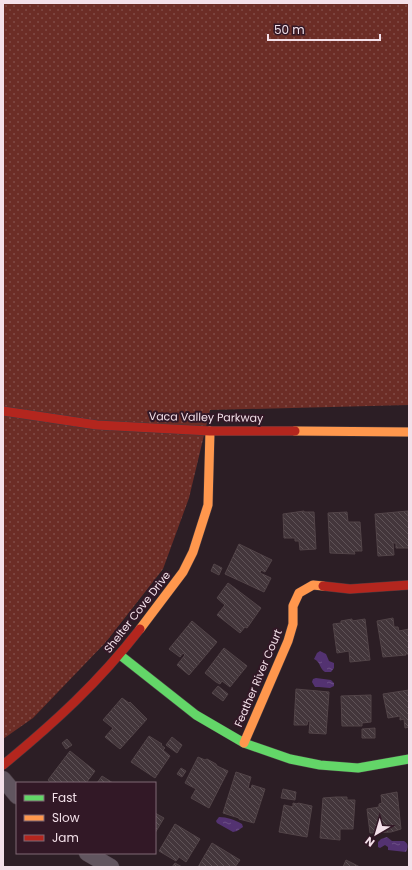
<svg xmlns="http://www.w3.org/2000/svg" width="412" height="870" font-family="Poppins,sans-serif">
  <style>
    .grass { fill: url(#grass-dots) }
    .water { fill: url(#water-ripples) }
    .building { fill: url(#building-back-hatch); stroke: #524448 }
    .lines { fill: none; stroke-linecap: round; stroke-linejoin: round }
    .street-casing { stroke: #473a40; stroke-width: 17 }
    .fast-casing { stroke: #473a40; stroke-width: 10 }
    .slow-casing { stroke: #473a40; stroke-width: 10 }
    .jam-casing { stroke: #473a40; stroke-width: 10 }
    .street { stroke: #61555f; stroke-width: 16 }
    .fast { stroke: #63d668; stroke-width: 9 }
    .slow { stroke: #ff974d; stroke-width: 9 }
    .jam { stroke: #b3261e; stroke-width: 9 }
    .labels { text-anchor: middle; stroke-width: 4; stroke-linejoin: round; paint-order: stroke }
    .street-label { font-size: 11px; fill: #f3e0e9; stroke: #321826 }
  </style>
  <defs>
    <pattern id="grass-dots" width="8" height="8" patternUnits="userSpaceOnUse"><rect width="8" height="8" fill="#6c2d26"/><path d="M2 2h.1M6 6h.1" fill="none" stroke="#814b46" stroke-width="1.8" stroke-linecap="round"/></pattern>
    <pattern id="water-ripples" width="26" height="14" patternUnits="userSpaceOnUse"><rect width="26" height="14" fill="#533271"/><path d="M2 4q2-2 4 0t4 0M15 11q2-2 4 0t4 0" fill="none" stroke="#6c4f85"/></pattern>
    <pattern id="building-back-hatch" width="6" height="6" patternUnits="userSpaceOnUse"><rect width="6" height="6" fill="#43363b"/><path d="M-1 5l2 2M0 0l6 6M5-1l2 2" fill="none" stroke="#5f5357"/></pattern>
  </defs>
  <rect width="100%" height="100%" fill="#2c1e25"/>
  <path class="grass" d="M3 3H409V405L210 410 189 498 163 569 106 642 33 718 3 739Z"/>
  <path class="water" d="M320 651 326 654 329 661 334 663V668L331 672H325C319 668 321 662 314 659L317 653Z
    M316 678 331 680 334 683V686L330 688 319 687H315L312 682 313 679Z
    M219 817C227 817 235 820 242 824L243 827 237 831 233 832 217 823 216 821Z
    M387 837 392 841H404C409 844 408 847 406 852L388 850V847L385 845 380 848 378 847V842L381 839Z"/>
  <path class="building" d="M304 511V512H314L316 549 300 550 299 541H295V538H284L283 514Z
    M408 511 409 548H396V543H393L394 555 378 556 375 514Z
    M347 512 348 522H360L362 551H354L355 554 330 553 328 513Z
    M239 544 272 560 265 572 261 570 260 573 271 578 264 592 225 574Z
    M214 564 222 568 219 575 211 571Z
    M228 583 261 608 247 628 245 627 240 633 217 615 225 605 217 598Z
    M393 618 394 627H398L399 631 409 629V654H405L406 655 383 657 377 621Z
    M352 619V621L365 619 370 660 350 662 349 651 337 653 333 624 341 623V621Z
    M192 621 217 642 189 675 177 665 185 655 183 653 180 657 169 649Z
    M224 648 247 666 230 687 222 681 220 684 216 682 205 673Z
    M218 686 228 694 223 701 212 693Z
    M296 689 329 692 326 734 309 733 310 721H308L307 725H294Z
    M409 690V727L405 728 404 719 400 720V716L388 718 383 694Z
    M371 695V722L362 723V726H342L341 696Z
    M122 698 129 703 130 702 147 719 120 749 105 737 113 728 103 720Z
    M375 728V738H362V729Z
    M149 736 162 744 161 745 165 748 163 750 170 756 155 778 131 762Z
    M172 737 182 745 177 753 166 745Z
    M67 739 72 745 66 749 62 743Z
    M70 751 95 771 86 783H52L48 780Z
    M198 757 205 760 207 759 216 764 217 766 228 771 209 808 191 798 196 789 185 783Z
    M181 768 186 771 182 777 177 774Z
    M236 772 251 777 248 788 251 789 252 785 265 789 254 823 239 819V818L223 813Z
    M102 776 113 783H97Z
    M283 789 296 792 295 800 281 798Z
    M397 792 401 829 391 832 370 833 367 809 379 807V804L382 803 381 795Z
    M336 797H347V800H355L353 829H340V840L320 838 323 798Z
    M293 803 297 804 298 803 312 806 307 837 279 832 284 805 293 807Z
    M155 813 164 818 155 833Z
    M175 824 200 839 186 862 179 857 176 861 159 851Z
    M212 843 240 860 235 867H198Z
    M346 860 360 867H343Z
    M175 863 182 867H172Z"/>
  <g class="lines">
    <defs>
      <path id="street" d="M3 779 17 796
        M87 853 111 867"/>
      <path id="fast" d="M120 655 196 715 244 743 290 759 320 765 358 768 409 759"/>
      <path id="slow" d="M295 431 409 432
        M140 629 183 572 193 552 208 505 210 431
        M244 743 288 641 293 624V606L299 593 313 585 323 586"/>
      <path id="jam" d="M3 411 97 425 210 431H295
        M323 586 350 589 409 585
        M3 765C54 723 99 682 140 629"/>
    </defs>
    <use href="#street" class="street-casing"/>
    <use href="#fast" class="fast-casing"/>
    <use href="#slow" class="slow-casing"/>
    <use href="#jam" class="jam-casing"/>
    <use href="#street" class="street"/>
    <use href="#fast" class="fast"/>
    <use href="#slow" class="slow"/>
    <use href="#jam" class="jam"/>
  </g>
  <g class="labels">
    <g class="street-label">
      <text transform="translate(206 417) rotate(1)" y="4">Vaca Valley Parkway</text>
      <text transform="translate(137 612) rotate(-52)" y="4">Shelter Cove Drive</text>
      <text transform="translate(258 678) rotate(-67)" y="4">Feather River Court</text>
    </g>
  </g>
  <rect width="412" height="870" fill="none" stroke="#f3e0e9" stroke-width="8"/>
  <rect x="16" y="782" width="140" height="72" fill="#321826" stroke="#7f6874"/>
  <rect x="24" y="795" width="20" height="6" fill="#63d668" stroke="#7f6874"/>
  <text x="52" y="802" font-size="12" fill="#f3e0e9">Fast</text>
  <rect x="24" y="815" width="20" height="6" fill="#ff974d" stroke="#7f6874"/>
  <text x="52" y="822" font-size="12" fill="#f3e0e9">Slow</text>
  <rect x="24" y="835" width="20" height="6" fill="#b3261e" stroke="#7f6874"/>
  <text x="52" y="842" font-size="12" fill="#f3e0e9">Jam</text>
  <g transform="translate(376 834) rotate(218)" stroke="#321826" stroke-width="3" paint-order="stroke">
  <path d="M0-3L7 15L0 10L-7 15Z" fill="#f3e0e9"/>
  <text y="-6" font-size="11" font-weight="bold" text-anchor="middle" fill="#f3e0e9">N</text>
  </g>
  <path d="M268 34v6h112v-6" fill="none" stroke="#f3e0e9" stroke-width="2"/>
  <text x="274" y="34" font-size="12" fill="#f3e0e9" stroke="#321826" stroke-width="3" paint-order="stroke">50 m</text>
</svg>
